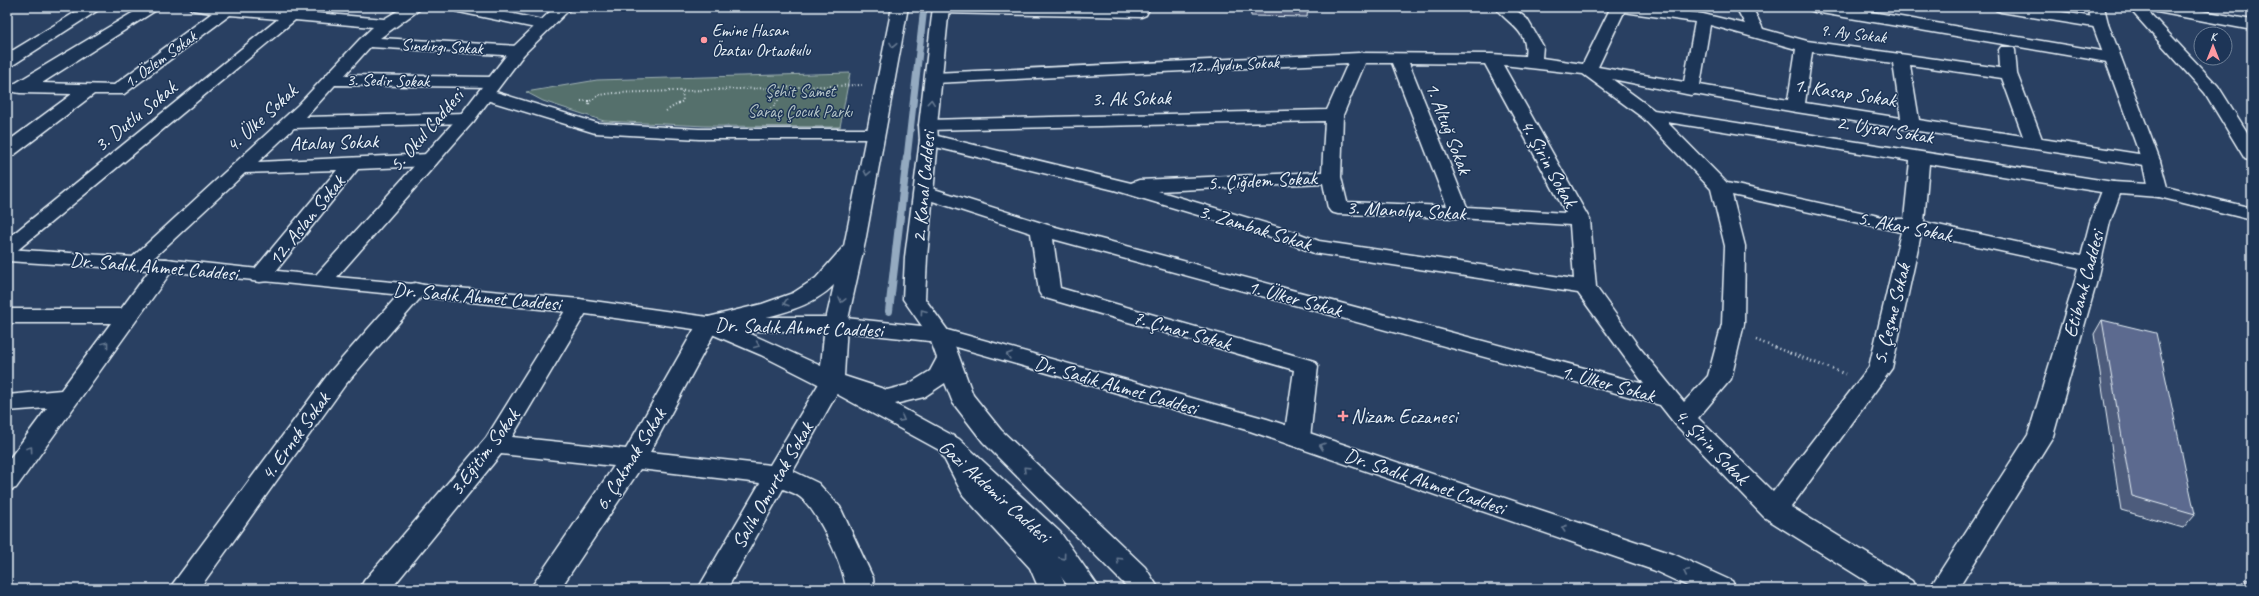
<svg xmlns="http://www.w3.org/2000/svg" width="2259" height="596" font-family="Caveat,sans-serif">
  <style>
    .green { fill: #546f6c; stroke: #9eb0b2 }
    .lines { fill: none; stroke-linecap: round; stroke-linejoin: round }
    .stream-far1 { stroke: #94aac0; stroke-width: 7 }
    .stream { stroke: #94aac0; stroke-width: 8 }
    .minor-casing { stroke: #e8f1f8; stroke-width: 3 }
    .tertiary-casing { stroke: #e8f1f8; stroke-width: 3 }
    .secondary-casing { stroke: #e8f1f8; stroke-width: 3 }
    .primary-casing { stroke: #e8f1f8; stroke-width: 3 }
    .path-far2 { stroke: #e8f1f8; stroke-width: 2; stroke-dasharray: 1 2.5; stroke-linecap: butt }
    .path-far1 { stroke: #e8f1f8; stroke-width: 2.5; stroke-dasharray: 1 3; stroke-linecap: butt }
    .path { stroke: #e8f1f8; stroke-width: 3; stroke-dasharray: 1 3.5; stroke-linecap: butt }
    .minor { fill: #1d3557; fill-rule: evenodd }
    .tertiary { fill: #1d3557; fill-rule: evenodd }
    .secondary { fill: #1d3557; fill-rule: evenodd }
    .primary { fill: #1d3557; fill-rule: evenodd }
    .wall { fill: #4e5c7b; stroke: #e8f1f8 }
    .building { fill: #5b6b8f; stroke: #e8f1f8 }
    .oneway { stroke: #64778f }
    .poi-dot { fill: #ff9aa2; stroke: #1d3557; stroke-width: 1.5 }
    .labels { text-anchor: middle; stroke-width: 3; stroke-linejoin: round; paint-order: stroke }
    .far-poi-label { font-size: 17px; fill: #e8f1f8; stroke: #1d3557; text-anchor: start }
    .far-street-label { font-size: 17px; fill: #e8f1f8; stroke: #1d3557 }
    .far-park-label { font-size: 17px; fill: #b4c4c7; stroke: #1d3557 }
    .street-label { font-size: 20px; fill: #e8f1f8; stroke: #1d3557 }
    .poi-label { font-size: 20px; fill: #e8f1f8; stroke: #1d3557; text-anchor: start }
  </style>
  <rect width="100%" height="100%" fill="#294062"/>
  <filter id="ink" filterUnits="userSpaceOnUse"><feTurbulence type="fractalNoise" baseFrequency=".025" numOctaves="2"/><feDisplacementMap in="SourceGraphic" scale="8" xChannelSelector="R" yChannelSelector="G"/><feConvolveMatrix kernelMatrix="1 2 1 2 8 2 1 2 1" color-interpolation-filters="sRGB"/></filter>
  <g filter="url(#ink)">
    <path class="green" d="M850 73 840 127 705 126 604 121 543 101 526 92 597 80Z"/>
    <g class="lines">
      <path class="stream-far1" d="M907 158 924 7"/>
      <path class="stream" d="M889 311 907 157"/>
      <defs>
        <path id="minor" d="M84 7H103L13 65 7 66V54Z
          M142 7H161L42 83 114 85 212 13 192 10 189 7H249L384 19 404 7H423L380 38 518 46 524 48 526 51 524 54 518 56 370 47 345 75 493 77 499 78 502 82 499 86 493 87 335 85 306 117 467 113 473 114 476 118 473 122 467 123 294 128 258 162 429 154 436 156 438 160 436 164 429 166 358 169 268 281 260 282 252 281 249 276 337 170 245 173 144 267 137 269 130 267 126 263 298 105 360 39 373 27 295 20 14 253 7 255V239L278 19 230 15 124 94H94L14 155 7 157V142L72 94 20 93 14 92 11 88 14 84Z
          M451 7H481L551 22 553 25 551 28 545 30 459 12 454 10Z
          M934 7H1150L1146 15 1141 17 941 13 936 11Z
          M1495 7H1512L1527 19 1543 46 1542 58 1583 64 1611 7H1654L1703 14 1745 24 1736 7H1752L1763 29 1807 41 2000 68 1999 50 2001 47H2013L2015 50 2017 74 2042 139 2158 157 2160 161 2158 165 2151 167 1796 112 1695 94 1691 95 1612 79 1654 110 2113 182 2120 184 2123 188 2120 192 2113 194 1929 164 1924 222 2090 258 2098 259 2101 264 2098 269 2090 270 1921 234 1892 368 1791 507 1912 581 1916 589H1879L1764 517 1675 424 1660 405 1053 239 1060 288 1314 361 1318 366 1310 438 1306 444 1297 447 1288 444 1284 438 1294 370 1042 297 1039 292 1031 233 917 196 914 192 917 188 924 186 931 188 1048 225 1644 384 1578 293 1314 253 1281 240 1114 190 923 144 920 140 923 136 929 134 1131 183 1139 180 1322 172 1325 121 928 130 922 129 919 125 922 121 928 120 1327 110 1348 63 934 83 928 82 926 78 928 74 934 73 1359 53 1491 54 1525 56C1529 30 1508 25 1495 7ZM1624 12 1695 22 1684 82 1598 67ZM1710 25 1796 49 1788 100 1700 85ZM1812 52 1893 63 1901 118 1805 103ZM1365 63H1392L1447 206 1347 202 1341 177 1343 115ZM1409 63 1485 64 1566 213 1467 207ZM1503 65 1583 74 1643 118 1711 189 1725 246 1722 324 1708 376 1684 402 1639 347 1596 287 1590 220ZM1910 65 2002 78 2023 136 1919 120ZM1667 122 1910 161 1904 219H1892L1727 183ZM1323 183 1328 208 1331 212 1338 214 1459 218 1570 225 1574 279 1319 241 1295 232 1158 191ZM1732 195 1901 232 1869 367 1773 492 1698 418 1731 379 1744 324 1745 246Z
          M1807 7H1842L2113 53 2119 55 2121 58 2119 61 2113 63 1815 12 1810 10Z
          M1993 7H2030L2100 18 2106 20 2108 23 2106 26 2100 28 2001 12 1996 10Z
          M2149 7H2181L2252 20V30L2157 12 2152 10Z
          M486 89 597 123 699 129H875L881 130 884 134 881 138 875 139H699L595 133 480 98 477 94 480 90Z
          M2158 185 2252 208V220L2151 195 2148 191 2151 187Z
          M165 259 173 260 176 265 16 488 7 491V462L47 408 7 411V395L61 390 111 323H7V309H121L157 260Z
          M415 283 423 285 426 290 423 295 345 385 199 589H169L329 373 407 285Z
          M579 299 587 301 590 306 512 437 626 449 700 319 708 317 716 319 719 324 650 452 770 465 824 375 832 373 840 375 844 381 793 471 818 483 840 507 873 578 874 589H846C844 566 818 511 800 497 795 493 788 491 783 489L727 589H698L760 483 640 469 560 589H530L614 466 501 454 391 589H360L364 581 486 438 571 301Z
          M951 438 960 441 982 482 1051 554 1067 589H1039L1030 568 963 495 938 447 942 441Z"/>
        <path id="tertiary" d="M2128 7H2144L2218 86 2252 140V161L2245 159 2205 93Z"/>
        <path id="secondary" d="M555 7H572L524 54 473 122 337 277 579 299 708 317H836L940 328 1267 419 1673 554 1732 581 1736 589H1694L1653 570 1250 431 939 342 836 331H708L579 313 165 271 7 261V249L165 259 316 275 461 114 512 48Z
          M2088 7H2104L2108 23 2160 161 2168 191 2165 195 2158 197 2120 194 2110 222 2096 284 2053 436 1958 589H1929L2028 435 2074 284 2090 222 2103 188 2106 184 2113 182 2147 184 2142 161 2092 23Z"/>
        <path id="primary" d="M892 7H908L865 242 847 324 844 376 887 390 907 385 930 371 937 358 929 336 903 299 905 257 920 140 919 125 933 7H949L937 125 938 140 927 257 925 299 951 335 973 395 1001 430 1145 567 1159 589H1129L983 442 953 403 945 383 924 397 895 404 959 439 1060 532 1100 589H1070L1040 548 941 451 824 387 761 355 700 329 697 324 700 319 762 304 793 293 816 278 844 246ZM834 285 825 324 821 366 731 325C766 317 808 311 834 285Z"/>
      </defs>
      <use href="#minor" class="minor-casing"/>
      <use href="#tertiary" class="tertiary-casing"/>
      <use href="#secondary" class="secondary-casing"/>
      <use href="#primary" class="primary-casing"/>
      <path class="path-far2" d="M581 101H590
        M589 104 590 101 600 95 614 93 862 85
        M666 111 683 101 682 91
        M761 113C774 108 782 102 779 87"/>
      <path class="path-far1" d="M1756 340 1792 354"/>
      <path class="path" d="M1790 353 1845 374"/>
      <use href="#minor" class="minor"/>
      <use href="#tertiary" class="tertiary"/>
      <use href="#secondary" class="secondary"/>
      <use href="#primary" class="primary"/>
    </g>
    <path class="wall" d="M1250 7H1308L1307 17 1251 16Z
      M2102 320 2195 514 2183 528 2121 510 2094 334Z
      M2246 579 2252 589H2237Z"/>
    <path class="building" d="M2102 320 2156 333 2195 514 2132 496Z
      M2246 579 2252 581V589H2249Z"/>
    <defs><path id="oneway-chevron" d="M-2-3.5L2.5 0L-2 3.5" fill="none" stroke-width="1.6" stroke-linecap="round" stroke-linejoin="round"/></defs>
    <g class="oneway">
      <use href="#oneway-chevron" transform="translate(893 45) rotate(101)"/>
      <use href="#oneway-chevron" transform="translate(931 102) rotate(-84)"/>
      <use href="#oneway-chevron" transform="translate(867 173) rotate(101)"/>
      <use href="#oneway-chevron" transform="translate(842 300) rotate(104)"/>
      <use href="#oneway-chevron" transform="translate(786 303) rotate(163)"/>
      <use href="#oneway-chevron" transform="translate(923 312) rotate(-126)"/>
      <use href="#oneway-chevron" transform="translate(106 344) rotate(-53)"/>
      <use href="#oneway-chevron" transform="translate(757 345) rotate(23)"/>
      <use href="#oneway-chevron" transform="translate(1009 355) rotate(-164)"/>
      <use href="#oneway-chevron" transform="translate(902 419) rotate(29)"/>
      <use href="#oneway-chevron" transform="translate(1322 446) rotate(-161)"/>
      <use href="#oneway-chevron" transform="translate(30 449) rotate(-54)"/>
      <use href="#oneway-chevron" transform="translate(1026 469) rotate(-136)"/>
      <use href="#oneway-chevron" transform="translate(1564 528) rotate(-161)"/>
      <use href="#oneway-chevron" transform="translate(1063 557) rotate(54)"/>
      <use href="#oneway-chevron" transform="translate(1119 560) rotate(-136)"/>
      <use href="#oneway-chevron" transform="translate(1686 572) rotate(-155)"/>
    </g>
  </g>
  <g class="poi-dot">
    <circle cx="704" cy="40" r="4"/>
    <path d="M1341 410h4v4h4v4h-4v4h-4v-4h-4v-4h4z"/>
  </g>
  <g class="labels">
    <g class="far-poi-label">
      <text x="712" y="36">Emine Hasan<tspan x="712" dy="20">Özatav Ortaokulu</tspan></text>
    </g>
    <g class="far-street-label">
      <text transform="translate(1853 33) rotate(7)" y="6">9. Ay Sokak</text>
      <text transform="translate(442 46) rotate(3)" y="6">Sındırgı Sokak</text>
      <text transform="translate(160 59) rotate(-36)" y="6">1. Özlem Sokak</text>
      <text transform="translate(1233 64) rotate(-3)" y="6">12. Aydın Sokak</text>
      <text transform="translate(388 80) rotate(1)" y="6">3. Sedir Sokak</text>
    </g>
    <g class="far-park-label">
      <text x="800" y="97">Şehit Samet<tspan x="800" dy="20">Saraç Çocuk Parkı</tspan></text>
    </g>
    <g class="street-label">
      <text transform="translate(1845 92) rotate(9)" y="7">1. Kasap Sokak</text>
      <text transform="translate(1131 98) rotate(-1)" y="7">3. Ak Sokak</text>
      <text transform="translate(135 116) rotate(-39)" y="7">3. Dutlu Sokak</text>
      <text transform="translate(261 118) rotate(-43)" y="7">4. Ülke Sokak</text>
      <text transform="translate(1449 128) rotate(69)" y="7">1. Altuğ Sokak</text>
      <text transform="translate(1885 129) rotate(9)" y="7">2. Uysal Sokak</text>
      <text transform="translate(426 130) rotate(-49)" y="7">5. Okul Caddesi</text>
      <text transform="translate(334 142) rotate(-2)" y="7">Atalay Sokak</text>
      <text transform="translate(1549 163) rotate(61)" y="7">4. Şirin Sokak</text>
      <text transform="translate(1262 180) rotate(-3)" y="7">5. Çiğdem Sokak</text>
      <text transform="translate(923 187) rotate(-85)" y="7">2. Kanal Caddesi</text>
      <text transform="translate(1406 210) rotate(3)" y="7">3. Manolya Sokak</text>
      <text transform="translate(306 220) rotate(-51)" y="7">12. Aslan Sokak</text>
      <text transform="translate(1905 226) rotate(11)" y="7">5. Akar Sokak</text>
      <text transform="translate(1255 227) rotate(17)" y="7">3. Zambak Sokak</text>
      <text transform="translate(154 266) rotate(5)" y="7">Dr. Sadık Ahmet Caddesi</text>
      <text transform="translate(2083 284) rotate(-75)" y="7">Etibank Caddesi</text>
      <text transform="translate(477 296) rotate(5)" y="7">Dr. Sadık Ahmet Caddesi</text>
      <text transform="translate(1295 298) rotate(15)" y="7">1. Ülker Sokak</text>
      <text transform="translate(1891 314) rotate(-76)" y="7">5. Çeşme Sokak</text>
      <text transform="translate(799 327) rotate(2)" y="7">Dr. Sadık Ahmet Caddesi</text>
      <text transform="translate(1182 330) rotate(16)" y="7">7. Çınar Sokak</text>
      <text transform="translate(1608 383) rotate(15)" y="7">1. Ülker Sokak</text>
      <text transform="translate(1116 385) rotate(16)" y="7">Dr. Sadık Ahmet Caddesi</text>
      <text transform="translate(295 436) rotate(-54)" y="7">4. Ernek Sokak</text>
      <text transform="translate(1712 446) rotate(46)" y="7">4. Şirin Sokak</text>
      <text transform="translate(484 452) rotate(-53)" y="7">3.Eğitim Sokak</text>
      <text transform="translate(630 459) rotate(-58)" y="7">6. Çakmak Sokak</text>
      <text transform="translate(1425 481) rotate(19)" y="7">Dr. Sadık Ahmet Caddesi</text>
      <text transform="translate(772 485) rotate(-60)" y="7">Salih Omurtak Sokak</text>
      <text transform="translate(995 491) rotate(42)" y="7">Gazi Akdemir Caddesi</text>
    </g>
    <g class="poi-label">
      <text x="1351" y="423">Nizam Eczanesi</text>
    </g>
  </g>
  <rect width="2259" height="596" fill="none" stroke="#1d3557" stroke-width="24"/>
  <rect x="12" y="12" width="2235" height="572" fill="none" stroke="#e8f1f8" stroke-width="1.5" filter="url(#ink)"/>
  <g transform="translate(2213 46)"><circle r="19" fill="#1d3557" stroke="#6e8097"/>
  <path d="M0-3L7 15L0 10L-7 15Z" fill="#ff9aa2"/>
  <text y="-6" font-size="11" font-weight="bold" text-anchor="middle" fill="#e8f1f8">K</text>
  </g>
</svg>
